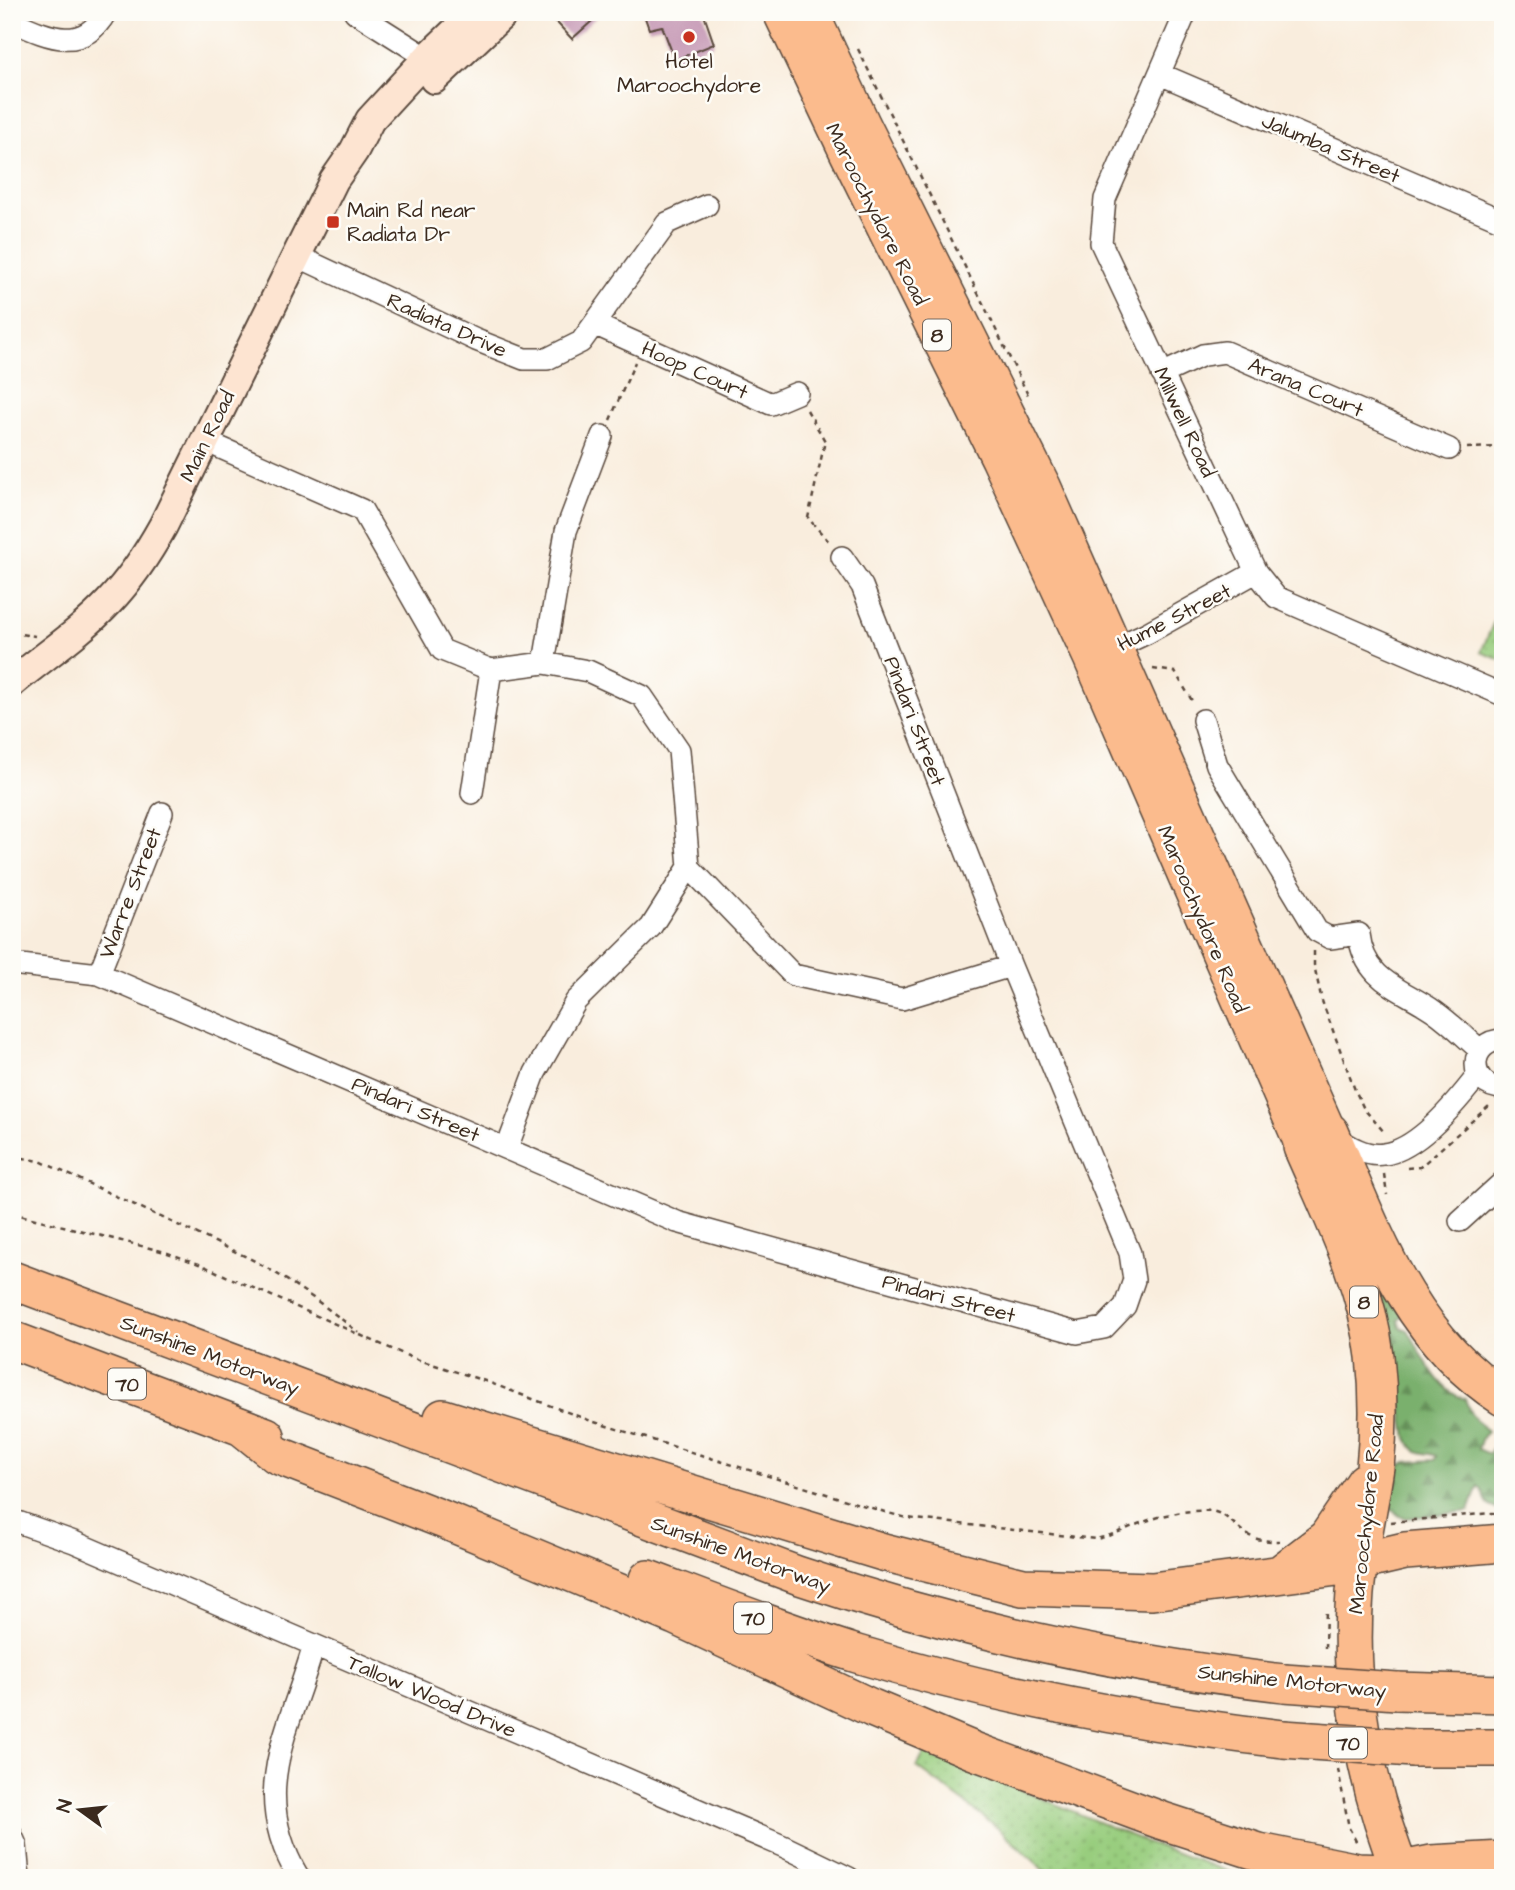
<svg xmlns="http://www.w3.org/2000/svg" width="1515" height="1890" font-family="'Architects Daughter',sans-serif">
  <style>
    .forest { fill: url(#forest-firs); stroke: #5a6d46; stroke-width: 2 }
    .park { fill: url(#park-dots); stroke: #6a7c4e; stroke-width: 2 }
    .building { fill: #c496b4 }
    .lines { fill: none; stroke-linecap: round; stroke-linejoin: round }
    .street-casing { stroke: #58473b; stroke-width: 24 }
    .secondary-casing { stroke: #58473b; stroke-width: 32 }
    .primary-casing { stroke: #58473b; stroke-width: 35 }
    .highway-casing { stroke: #58473b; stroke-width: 40 }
    .path { stroke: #58473b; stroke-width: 2.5; stroke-dasharray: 5 5; stroke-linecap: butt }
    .street { stroke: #fff; stroke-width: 21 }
    .secondary { stroke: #fde4d1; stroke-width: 28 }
    .primary { stroke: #fbbb8d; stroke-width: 32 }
    .highway { stroke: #fbbb8d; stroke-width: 37 }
    .highway-bridge-casing { stroke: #58473b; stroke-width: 40; stroke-linecap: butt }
    .highway-bridge { stroke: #fbbb8d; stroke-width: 37 }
    .poi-dot { fill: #c8321e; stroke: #fdfcf7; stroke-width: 2.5 }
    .labels { text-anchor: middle; stroke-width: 5; stroke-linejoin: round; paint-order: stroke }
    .shield { fill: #fdfcf7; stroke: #75695f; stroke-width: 2 }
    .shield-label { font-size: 19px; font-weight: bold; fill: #3b2a1e }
    .poi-label { font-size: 21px; fill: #3b2a1e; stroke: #fdfcf7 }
    .street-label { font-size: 21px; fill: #3b2a1e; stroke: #fdfcf7 }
  </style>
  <defs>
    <pattern id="forest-firs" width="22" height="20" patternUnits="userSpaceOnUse" patternTransform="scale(1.75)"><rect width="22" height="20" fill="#7ab06d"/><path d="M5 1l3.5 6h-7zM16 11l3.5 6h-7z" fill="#658f59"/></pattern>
    <pattern id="park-dots" width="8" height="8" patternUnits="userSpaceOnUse" patternTransform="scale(1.75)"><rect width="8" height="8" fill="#98cd7e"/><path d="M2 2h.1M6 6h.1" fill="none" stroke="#84b06c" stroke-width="1.8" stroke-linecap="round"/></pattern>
  </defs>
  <rect width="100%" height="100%" fill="#fdfcf7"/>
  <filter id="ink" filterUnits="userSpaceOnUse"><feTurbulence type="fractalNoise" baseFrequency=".0143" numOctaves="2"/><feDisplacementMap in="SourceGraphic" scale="14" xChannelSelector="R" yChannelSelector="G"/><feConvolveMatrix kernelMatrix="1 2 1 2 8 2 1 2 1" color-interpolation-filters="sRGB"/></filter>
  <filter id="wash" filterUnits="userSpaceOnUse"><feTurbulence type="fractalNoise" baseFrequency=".00686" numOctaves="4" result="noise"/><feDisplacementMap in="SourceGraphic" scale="28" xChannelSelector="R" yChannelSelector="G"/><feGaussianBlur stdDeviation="1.57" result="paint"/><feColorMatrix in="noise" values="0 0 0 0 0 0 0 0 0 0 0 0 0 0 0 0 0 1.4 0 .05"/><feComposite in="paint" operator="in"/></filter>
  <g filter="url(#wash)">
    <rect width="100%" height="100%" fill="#f9eddd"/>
    <path class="forest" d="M1376 1272 1404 1316 1398 1320 1400 1327 1408 1330C1422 1353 1437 1392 1465 1399L1471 1414 1487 1432 1482 1437 1478 1449 1489 1454 1494 1445 1503 1444V1509C1478 1507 1491 1497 1478 1486L1469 1511 1407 1518 1400 1516 1391 1509V1501L1400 1465 1406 1462 1435 1460 1437 1456C1420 1450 1416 1457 1407 1438L1387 1320 1372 1276Z"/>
    <path class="park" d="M1503 601V661L1481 652Z
      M926 1750 1146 1842 1246 1878H1053L992 1823 917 1767Z"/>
    <g id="blocks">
      <path class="building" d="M547 12H602L572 39Z
        M643 12H703L714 44 675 60 662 26 649 29Z"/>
    </g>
  </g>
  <g filter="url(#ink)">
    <use href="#blocks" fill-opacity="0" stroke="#58473b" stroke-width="2"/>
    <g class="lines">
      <defs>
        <path id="street" d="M355 12 440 66
          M1186 12 1105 199 1101 243 1256 572 1276 597 1503 695
          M12 21C48 37 82 54 106 12
          M1160 74 1503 221
          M295 255 476 340 524 359H547L581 342 667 223 707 205
          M594 324 771 404 797 393
          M1162 374 1203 355 1225 352 1449 449
          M205 441 362 510 442 650 491 670 544 663 588 671 642 696 679 750 689 867 651 927 576 1001 535 1073 507 1148
          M1104 653 1147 633 1256 572
          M544 663 566 531 602 436
          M1203 720 1217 765 1317 931 1330 938 1359 934C1364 981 1401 988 1434 1011 1451 1023 1465 1037 1480 1050
          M472 793 491 670
          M689 867 793 975 902 999 1011 966
          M12 964 99 974 677 1222 1077 1333 1104 1328 1125 1306 1134 1280 1130 1253 1011 966 862 586 842 557
          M99 974 162 813
          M1503 1040C1468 1040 1466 1087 1503 1088
          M1334 1135C1347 1146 1367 1157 1384 1154 1418 1150 1458 1101 1478 1075
          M1460 1221 1503 1182
          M12 1520 74 1542 785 1847 849 1878
          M12 1836 16 1845 19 1878
          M299 1878C247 1791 290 1731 314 1645"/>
        <path id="secondary" d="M434 79 505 12
          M12 683C44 656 80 633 109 602 131 579 148 553 163 526L334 180 354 151 370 120 428 57 475 12"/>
        <path id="primary" d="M779 12 846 153 998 460 1090 659 1302 1147
          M812 12 864 124 1045 487 1330 1132"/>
        <path id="highway" d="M1330 1132C1372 1229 1408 1337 1503 1397
          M1302 1147C1331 1214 1366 1281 1375 1356 1379 1393 1379 1431 1375 1467 1369 1509 1359 1550 1355 1593 1347 1691 1366 1787 1403 1878
          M12 1280 797 1575C956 1629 1117 1664 1284 1683
          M12 1340 266 1436
          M443 1418 883 1552 1023 1587 1152 1591 1337 1567 1405 1551 1503 1543
          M242 1427 277 1455 442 1519 675 1616 872 1708 974 1751 1163 1821 1259 1852 1358 1872 1387 1873 1431 1864 1503 1860
          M1280 1574 1327 1538 1365 1482
          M648 1579C717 1605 786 1632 857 1654 997 1696 1138 1722 1283 1739
          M1397 1691 1503 1694
          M1413 1748H1503"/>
      </defs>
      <use href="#street" class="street-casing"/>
      <use href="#secondary" class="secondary-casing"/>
      <use href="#primary" class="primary-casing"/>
      <use href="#highway" class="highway-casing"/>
      <path class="path" d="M858 49 1028 395
        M807 410 825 441 808 518 831 544
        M610 420 635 362
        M1467 448 1503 447
        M12 633 35 636
        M1153 669 1175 672 1194 704
        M1314 951V965L1322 1001 1355 1090 1364 1109 1385 1133
        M12 1156 40 1161 249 1258C289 1279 324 1305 359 1333
        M1407 1168 1420 1167 1489 1106
        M1384 1174 1387 1195
        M12 1213 165 1252 199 1264 410 1357 485 1381 591 1421 888 1513 907 1518 1095 1539C1111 1537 1126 1528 1141 1523 1161 1515 1190 1509 1211 1511 1230 1514 1237 1531 1252 1537 1261 1541 1270 1541 1279 1541
        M1391 1522 1492 1513 1503 1514
        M1325 1648 1326 1609
        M1338 1769 1349 1828 1357 1843"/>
      <use href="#street" class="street"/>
      <use href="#secondary" class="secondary"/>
      <use href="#primary" class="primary"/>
      <use href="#highway" class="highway"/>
      <defs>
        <path id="highway-bridge" d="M1284 1683 1397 1691
          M1283 1739 1413 1748"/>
      </defs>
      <use href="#highway-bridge" class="highway-bridge-casing"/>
      <use href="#highway-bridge" class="highway-bridge"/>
    </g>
  </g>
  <g class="poi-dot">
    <circle cx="689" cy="37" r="7"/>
    <rect x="326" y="215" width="14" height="14" rx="3.5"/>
  </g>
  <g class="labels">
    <g class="shield">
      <rect x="923" y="319.5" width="28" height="31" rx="5"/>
      <rect x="1350" y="1286.5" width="28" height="31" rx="5"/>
      <rect x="108" y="1368.5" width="38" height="31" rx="5"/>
      <rect x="734" y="1602.5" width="38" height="31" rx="5"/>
      <rect x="1329" y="1727.5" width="38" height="31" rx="5"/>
    </g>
    <g class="shield-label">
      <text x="937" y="342">8</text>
      <text x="1364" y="1309">8</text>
      <text x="127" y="1391">70</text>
      <text x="753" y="1625">70</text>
      <text x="1348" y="1750">70</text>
    </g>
    <g class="poi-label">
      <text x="689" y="68">Hotel<tspan x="689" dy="24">Maroochydore</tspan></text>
      <text x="347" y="217" text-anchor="start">Main Rd near<tspan x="347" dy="24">Radiata Dr</tspan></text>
    </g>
    <g class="street-label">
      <text transform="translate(1331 148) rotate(23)" y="7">Jalumba Street</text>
      <text transform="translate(877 214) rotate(63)" y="7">Maroochydore Road</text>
      <text transform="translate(447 325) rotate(24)" y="7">Radiata Drive</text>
      <text transform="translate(695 370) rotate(24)" y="7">Hoop Court</text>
      <text transform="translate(1306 387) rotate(23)" y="7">Arana Court</text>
      <text transform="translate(1185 422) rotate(65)" y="7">Millwell Road</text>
      <text transform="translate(207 436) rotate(-64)" y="7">Main Road</text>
      <text transform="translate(1174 617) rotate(-27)" y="7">Hume Street</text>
      <text transform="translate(915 721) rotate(69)" y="7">Pindari Street</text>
      <text transform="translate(130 893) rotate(-69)" y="7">Warre Street</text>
      <text transform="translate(1203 919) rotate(67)" y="7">Maroochydore Road</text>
      <text transform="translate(416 1109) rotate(23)" y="7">Pindari Street</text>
      <text transform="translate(949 1298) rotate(15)" y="7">Pindari Street</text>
      <text transform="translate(210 1355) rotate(21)" y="7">Sunshine Motorway</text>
      <text transform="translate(1366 1514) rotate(-84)" y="7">Maroochydore Road</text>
      <text transform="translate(741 1554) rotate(20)" y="7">Sunshine Motorway</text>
      <text transform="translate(1292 1681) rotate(6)" y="7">Sunshine Motorway</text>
      <text transform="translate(432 1696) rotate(23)" y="7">Tallow Wood Drive</text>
    </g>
  </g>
  <rect width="1515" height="1890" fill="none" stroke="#fdfcf7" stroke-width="42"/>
  <g transform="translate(80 1810) rotate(285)" stroke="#fdfcf7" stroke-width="5" paint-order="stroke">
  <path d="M0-5L12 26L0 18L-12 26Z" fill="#3b2a1e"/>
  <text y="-10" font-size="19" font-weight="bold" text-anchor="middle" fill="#3b2a1e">N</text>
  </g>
</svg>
